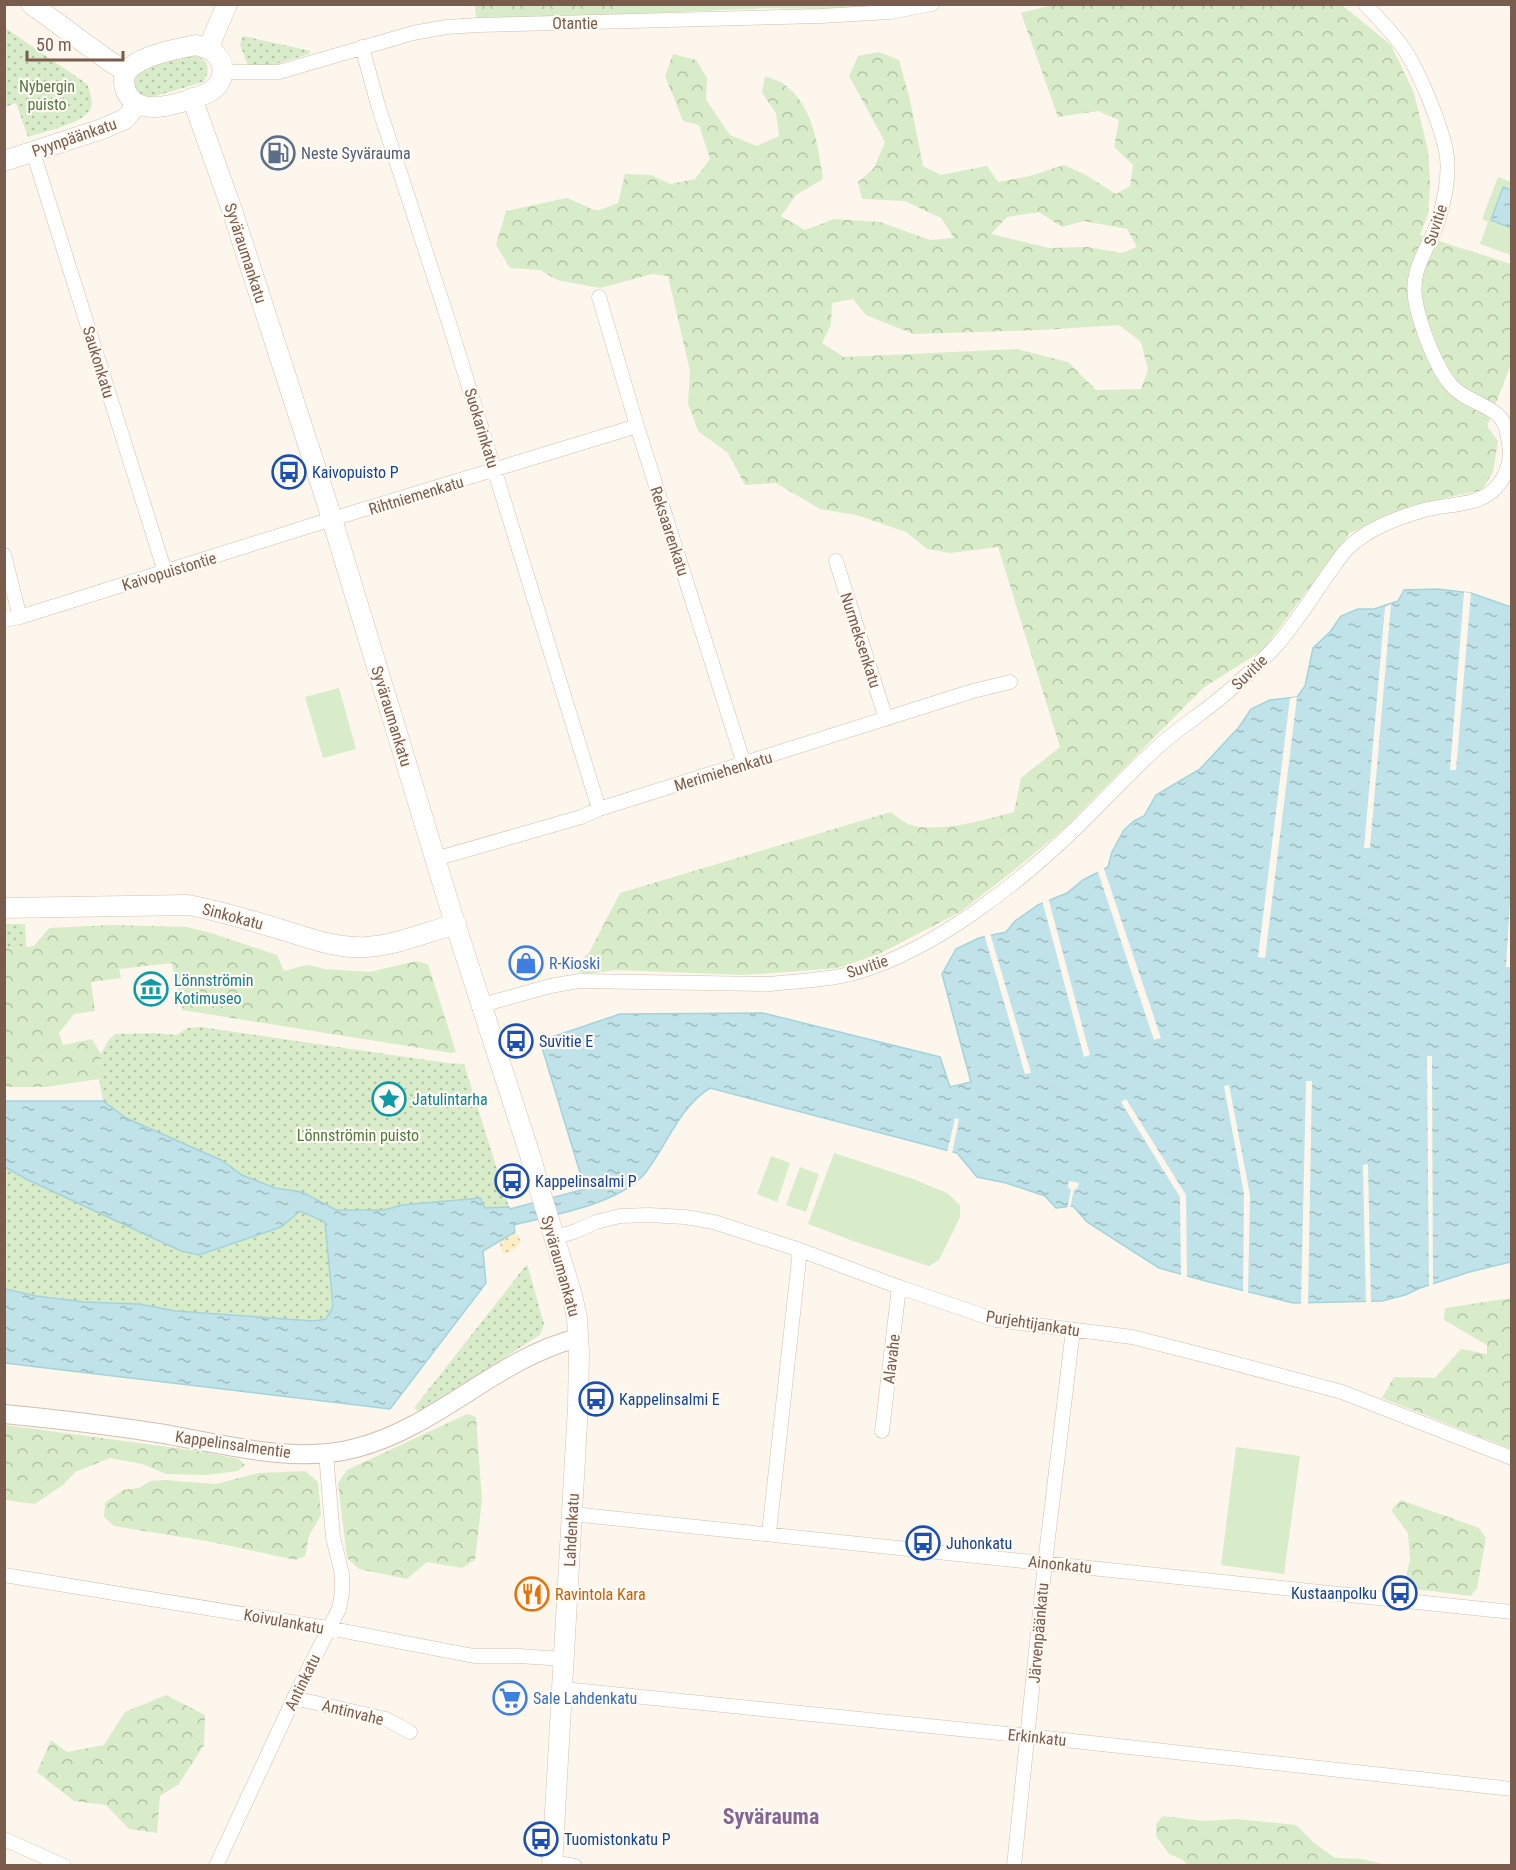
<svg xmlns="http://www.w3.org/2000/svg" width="1516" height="1870" font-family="'Roboto Condensed',sans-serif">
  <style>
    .green { fill: url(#green-dots) }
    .forest { fill: url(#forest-crowns); fill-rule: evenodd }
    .sand { fill: url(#sand-dots) }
    .pitch { fill: #d8ecc9 }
    .water { fill: url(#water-ripples); stroke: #a5d3da; stroke-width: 1.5 }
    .pier { fill: #fdf6ec }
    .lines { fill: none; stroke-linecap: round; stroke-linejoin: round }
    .minor-casing { stroke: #d1beb0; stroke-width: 15 }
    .tertiary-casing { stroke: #d1beb0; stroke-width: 20 }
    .secondary-casing { stroke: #d6c0b0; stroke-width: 21 }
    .minor { stroke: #fff; stroke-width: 14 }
    .tertiary { stroke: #fff; stroke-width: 18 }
    .secondary { stroke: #fff; stroke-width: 20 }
    .labels { text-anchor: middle; stroke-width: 4.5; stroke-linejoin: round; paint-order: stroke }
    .street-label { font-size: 16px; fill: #7a5c4d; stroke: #fffaf3 }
    .park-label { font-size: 16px; fill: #537a41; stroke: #fffaf3 }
    .service-label { font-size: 16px; fill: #4e5e75; stroke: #fffaf3; text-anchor: start }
    .transit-label { font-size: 16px; fill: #164399; stroke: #fffaf3; text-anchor: start }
    .shop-label { font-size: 16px; fill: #366cbe; stroke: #fffaf3; text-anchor: start }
    .culture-label { font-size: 16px; fill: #0d838f; stroke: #fffaf3; text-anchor: start }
    .food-label { font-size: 16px; fill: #c56008; stroke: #fffaf3; text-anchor: start }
    .district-label { font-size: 22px; font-weight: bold; fill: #846695; stroke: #fffaf3 }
  </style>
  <defs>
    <pattern id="green-dots" width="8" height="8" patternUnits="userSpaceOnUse" patternTransform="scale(1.5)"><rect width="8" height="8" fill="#d8ecc9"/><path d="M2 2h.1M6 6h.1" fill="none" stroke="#b4c2a5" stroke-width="1.8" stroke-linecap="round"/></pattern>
    <pattern id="forest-crowns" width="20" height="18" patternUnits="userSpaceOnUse" patternTransform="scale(1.5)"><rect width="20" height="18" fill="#d8ecc9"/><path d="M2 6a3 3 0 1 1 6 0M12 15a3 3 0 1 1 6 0" fill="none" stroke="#b4c2a5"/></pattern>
    <pattern id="sand-dots" width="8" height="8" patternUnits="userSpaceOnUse" patternTransform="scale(1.5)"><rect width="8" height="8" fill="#fcefc7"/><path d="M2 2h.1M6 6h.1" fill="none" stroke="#d1c5a4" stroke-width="1.8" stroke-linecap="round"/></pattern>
    <pattern id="water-ripples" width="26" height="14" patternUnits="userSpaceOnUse" patternTransform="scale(1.5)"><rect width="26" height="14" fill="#bfe3e8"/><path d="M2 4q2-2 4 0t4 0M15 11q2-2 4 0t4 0" fill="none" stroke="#a0bbbe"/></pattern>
  </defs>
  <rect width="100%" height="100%" fill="#fdf6ec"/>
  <path class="green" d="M4 27 87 84C90 92 95 104 89 111 81 124 43 132 28 137L16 103 5 107Z
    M243 36 311 51 309 54 270 66 248 65 240 45Z
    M193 55C208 58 212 70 203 82L149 98 138 94C135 88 133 82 137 75 143 65 180 58 193 55Z
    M5 924H25L26 947 6 949 5 950Z
    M201 1027 447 1063 464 1064 509 1207 485 1208 480 1198 402 1205 384 1210H336L302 1192 275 1188 242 1175 221 1160 126 1118 103 1101 99 1079 101 1054 108 1041 115 1034 154 1033 176 1035 188 1028Z
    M4 1167 26 1179 181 1251 199 1255 280 1227 300 1210 326 1222 333 1307 326 1319 313 1321 176 1311 139 1304 84 1302 36 1296 5 1289Z
    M527 1264 544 1324 540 1335 419 1412 414 1408Z"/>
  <path class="forest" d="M478 4 896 5 869 9 766 8 546 18 483 19 476 18 475 6Z
    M1056 4 1342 5 1391 45 1414 93 1428 150 1430 184 1428 214 1420 235 1511 264V364L1487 426 1498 441 1493 472 1482 490 1415 505 1350 533 1263 650 1203 688 1066 827 1013 871 960 912 879 954 838 968 744 975 617 970 586 974 570 968 589 953 620 893 891 812C896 816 904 823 911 825 942 833 983 820 1014 812L1021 778 1060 747 998 547 951 553 927 549 906 532 856 515 820 509 776 483 745 485 728 453 698 431 688 404 690 371 668 276 652 274 600 288 557 280 540 270 510 268 496 245 506 211 567 198 597 211 618 203 625 174 651 175 670 184 695 179 710 159 699 125 683 121 665 76 673 54 696 60 707 78 706 100 730 135 757 146 779 136 776 113 762 93 765 76C770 78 777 80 782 83 813 103 818 145 823 179L796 195 781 216 805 230 834 219 880 222 930 240 954 238 941 218 905 201 862 199 858 182 874 168 885 142 849 76 858 56 879 52 899 60 910 100 923 166 941 175 987 166 998 182 1030 176 1064 165 1086 175 1116 194 1130 186 1133 165 1114 147 1119 120 1098 111 1058 117 1021 13ZM1039 212 1062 227 1084 221 1127 229 1137 247 1122 253 1087 247 1049 248 991 234 1007 217ZM853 299 866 315 913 334 1041 330 1119 325 1141 342 1148 370 1141 389 1096 390 1068 362 1017 349 844 357 822 343 831 325 832 303Z
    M112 925 187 927 211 933 277 955 284 971 307 965 325 969 370 972 416 961 428 964 456 1052 451 1053 182 1010 172 963 119 969 121 978 91 982 95 1011 74 1014 59 1033 63 1045 92 1039 101 1054 99 1079 45 1087H5V950L6 949 34 946 49 928Z
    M1511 1298V1449L1382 1398 1394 1377 1435 1378 1461 1349 1487 1354V1345L1444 1320 1445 1308Z
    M467 1414 476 1417 482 1500 475 1560 462 1568 427 1562 407 1579 359 1569 347 1558 338 1483 347 1470Z
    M5 1425 198 1451 239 1459 245 1465 238 1471 207 1475 166 1474 142 1464 110 1458 75 1472 63 1485 35 1504 5 1500Z
    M305 1471 318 1482 321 1515 309 1536 305 1556 295 1560 212 1542 114 1526 104 1517 105 1503 123 1490 139 1488 150 1481 164 1480 216 1484 258 1473Z
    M1401 1500 1479 1528 1486 1538 1477 1588 1471 1596 1415 1589 1405 1580 1410 1560 1408 1533 1391 1510Z
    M166 1695 205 1715 204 1745 178 1785 160 1796 157 1833 129 1829 106 1805 74 1801 37 1772 51 1740 67 1752 104 1745 125 1712Z
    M1162 1816 1204 1821 1237 1819 1296 1825 1314 1843 1335 1858 1362 1859 1386 1865H1187L1183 1860 1169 1854 1156 1836V1825Z"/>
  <path class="sand" d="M515 1232 521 1241C517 1248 511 1253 503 1254L499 1240Z"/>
  <path class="pitch" d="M630 5H896L869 9 766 8 634 14Z
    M1498 177 1511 182V255L1480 244 1488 222 1482 219Z
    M339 688 356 749 323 758 305 697Z
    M834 1153 913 1179 947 1193 960 1205V1217L939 1260 929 1266 856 1242 808 1224Z
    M771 1156 790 1163 777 1202 757 1194Z
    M800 1167 819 1174 806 1212 786 1205Z
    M1236 1447 1300 1456 1284 1574 1221 1565Z"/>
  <path class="water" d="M1503 187 1511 190V228L1491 220Z
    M1437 589 1471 593 1511 607V1262L1469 1272 1420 1288 1405 1295 1382 1301 1293 1303 1209 1282 1159 1268 1087 1222 1073 1206 1056 1208 1045 1196 1006 1183 977 1177 957 1153 710 1088C679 1107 667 1145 646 1172 621 1204 552 1215 514 1225L515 1232 483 1251 486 1283 390 1409 5 1363V1289L36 1296 84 1302 139 1304 176 1311 313 1321 326 1319 333 1307 325 1222 300 1211 281 1227 199 1255 181 1251 26 1179 5 1167V1101H103L126 1118 221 1160 242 1175 275 1188 302 1192 336 1210H384L402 1205 480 1198 485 1208 509 1207 510 1209 585 1189 540 1041 620 1014 763 1013 940 1057 950 1087 971 1082 942 974 956 949 979 938 1006 932 1015 921 1038 905 1067 893 1083 880 1108 867 1112 852 1124 830 1134 821 1144 816 1156 795 1200 769 1239 727 1251 709 1270 700 1297 697 1305 686 1313 648 1330 632 1341 616 1358 609H1374L1398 601 1404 590Z"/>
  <path class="pier" d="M1464 592 1471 593 1456 770H1450Z
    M1391 604 1370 848H1364L1385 607Z
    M1297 697 1265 958 1258 957 1290 698Z
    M1103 866 1161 1038 1154 1040 1097 869Z
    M1511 887V967H1506Z
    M1048 897 1090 1055 1084 1057 1042 900Z
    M990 933 1031 1073 1025 1074 984 934Z
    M1427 1056H1432L1433 1287H1429Z
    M1306 1081H1312L1308 1305H1301Z
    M1229 1085 1250 1195 1248 1294H1243L1244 1194 1224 1086Z
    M1126 1099 1186 1195 1187 1278 1181 1277 1180 1197 1121 1102Z
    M955 1118 959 1119 952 1154 947 1153Z
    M1368 1164 1371 1304 1366 1305 1363 1165Z
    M1069 1181 1079 1183 1077 1189H1074L1070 1209 1067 1210 1071 1189 1068 1188Z"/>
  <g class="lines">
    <defs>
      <path id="minor" d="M362 47 378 105 451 329 599 809
        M223 72H279L413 33 446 27 478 25 821 16 890 12 932 4
        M33 152 165 572
        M599 297 637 426 744 764
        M4 555 20 617
        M836 561 886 719
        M4 620 20 617 332 519 637 426
        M435 859 581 817 599 809 973 691 1010 682
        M482 1005 550 986 579 981 771 984C799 981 830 980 858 972 936 949 1019 883 1077 827 1105 800 1131 771 1160 745 1180 727 1203 713 1224 695 1242 680 1261 662 1277 645 1296 623 1312 597 1329 573 1334 566 1340 557 1346 550 1366 529 1397 518 1424 510 1455 502 1490 509 1506 472 1510 463 1511 454 1509 444 1508 435 1506 424 1500 417 1489 405 1464 400 1451 385 1436 368 1421 327 1416 304 1408 267 1431 248 1440 215 1445 197 1449 175 1447 157 1443 128 1417 65 1399 42 1389 29 1376 16 1365 4
        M554 1238 576 1231 596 1222 620 1216 649 1215 685 1217 714 1222 800 1250 899 1287 996 1320 1132 1337 1203 1355 1342 1392 1512 1458
        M882 1431 899 1287
        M572 1514 1512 1612
        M769 1533 800 1250
        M4 1575 328 1628 474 1656H519L564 1659
        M563 1689 1028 1736 1512 1789
        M294 1698 386 1719 410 1732
        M4 1839 64 1866
        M552 1862 575 1866
        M216 1866 294 1698 339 1609 342 1593V1574L333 1537 326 1454
        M1014 1866 1045 1563 1073 1330"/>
      <path id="tertiary" d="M4 1414C56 1419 107 1425 158 1433 220 1443 293 1465 356 1448 438 1427 497 1358 578 1338"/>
      <path id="secondary" d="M31 4 109 61 127 72
        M196 45C202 47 209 48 213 52 227 62 225 82 211 91 199 98 171 106 157 107 143 108 129 103 125 88 123 83 124 75 127 71 140 55 177 49 196 45Z
        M208 49 227 4
        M192 98 231 207 328 506 452 914 531 1158 541 1194 572 1295 577 1318 579 1352 578 1406 552 1866
        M4 161 102 129 125 119 137 104
        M4 908 188 905C221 911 253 921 286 931 312 939 339 949 367 947 397 945 427 932 456 924"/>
    </defs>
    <use href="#minor" class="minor-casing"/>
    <use href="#tertiary" class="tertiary-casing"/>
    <use href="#secondary" class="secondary-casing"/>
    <use href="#minor" class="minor"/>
    <use href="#tertiary" class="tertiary"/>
    <use href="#secondary" class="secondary"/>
  </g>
  <defs>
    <symbol id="fuel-ring" viewBox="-11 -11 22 22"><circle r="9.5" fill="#fffaf3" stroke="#5c6f8a" stroke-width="1.5"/><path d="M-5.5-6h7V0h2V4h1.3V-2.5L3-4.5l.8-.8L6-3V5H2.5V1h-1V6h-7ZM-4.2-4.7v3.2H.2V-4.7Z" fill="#5c6f8a"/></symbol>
    <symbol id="bus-ring" viewBox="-11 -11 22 22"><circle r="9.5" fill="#fffaf3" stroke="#1a4fb4" stroke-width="1.5"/><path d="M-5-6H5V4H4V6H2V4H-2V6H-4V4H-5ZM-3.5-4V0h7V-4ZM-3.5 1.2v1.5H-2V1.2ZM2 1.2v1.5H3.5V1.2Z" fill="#1a4fb4"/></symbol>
    <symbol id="shop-ring" viewBox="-11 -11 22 22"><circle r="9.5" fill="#fffaf3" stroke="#3f7fe0" stroke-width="1.5"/><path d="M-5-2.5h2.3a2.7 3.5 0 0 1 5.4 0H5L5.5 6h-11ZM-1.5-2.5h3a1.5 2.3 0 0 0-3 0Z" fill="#3f7fe0"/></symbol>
    <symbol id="museum-ring" viewBox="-11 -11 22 22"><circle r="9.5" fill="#fffaf3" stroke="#0f9aa8" stroke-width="1.5"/><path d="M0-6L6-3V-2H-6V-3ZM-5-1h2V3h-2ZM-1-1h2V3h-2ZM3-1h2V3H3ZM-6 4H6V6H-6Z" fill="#0f9aa8"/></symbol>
    <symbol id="sight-ring" viewBox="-11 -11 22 22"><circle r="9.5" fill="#fffaf3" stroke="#0f9aa8" stroke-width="1.5"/><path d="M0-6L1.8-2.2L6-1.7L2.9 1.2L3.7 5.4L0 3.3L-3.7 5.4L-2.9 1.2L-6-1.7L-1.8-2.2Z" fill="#0f9aa8"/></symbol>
    <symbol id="restaurant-ring" viewBox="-11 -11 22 22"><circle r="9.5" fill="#fffaf3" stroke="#e8710a" stroke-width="1.5"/><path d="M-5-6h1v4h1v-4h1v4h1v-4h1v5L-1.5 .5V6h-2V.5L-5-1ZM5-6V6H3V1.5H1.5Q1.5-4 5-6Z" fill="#e8710a"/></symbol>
    <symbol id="supermarket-ring" viewBox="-11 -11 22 22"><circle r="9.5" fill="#fffaf3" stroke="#3f7fe0" stroke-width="1.5"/><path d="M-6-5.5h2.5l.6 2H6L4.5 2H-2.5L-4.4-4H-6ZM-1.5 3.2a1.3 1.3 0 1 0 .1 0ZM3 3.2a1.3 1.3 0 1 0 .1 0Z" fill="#3f7fe0"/></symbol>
  </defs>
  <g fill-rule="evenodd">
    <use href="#fuel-ring" x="259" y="134" width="38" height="38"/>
    <use href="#bus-ring" x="270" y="453" width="38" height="38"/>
    <use href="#shop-ring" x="507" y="944" width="38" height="38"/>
    <use href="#museum-ring" x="132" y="970" width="38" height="38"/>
    <use href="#bus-ring" x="497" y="1022" width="38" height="38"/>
    <use href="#sight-ring" x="370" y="1080" width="38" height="38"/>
    <use href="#bus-ring" x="493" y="1162" width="38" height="38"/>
    <use href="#bus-ring" x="577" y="1380" width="38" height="38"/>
    <use href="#bus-ring" x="904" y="1524" width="38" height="38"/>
    <use href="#bus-ring" x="1381" y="1574" width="38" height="38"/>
    <use href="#restaurant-ring" x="513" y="1575" width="38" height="38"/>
    <use href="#supermarket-ring" x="491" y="1679" width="38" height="38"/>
    <use href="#bus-ring" x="522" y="1820" width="38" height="38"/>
  </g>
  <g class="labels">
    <g class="street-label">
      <text x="575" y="29">Otantie</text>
      <text transform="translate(74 137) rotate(-19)" y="6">Pyynpäänkatu</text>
      <text transform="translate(1435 225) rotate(-72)" y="6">Suvitie</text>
      <text transform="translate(246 253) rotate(72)" y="6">Syväraumankatu</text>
      <text transform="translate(99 362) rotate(73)" y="6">Saukonkatu</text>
      <text transform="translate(482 428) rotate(73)" y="6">Suokarinkatu</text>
      <text transform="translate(416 495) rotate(-17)" y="6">Rihtniemenkatu</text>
      <text transform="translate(670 531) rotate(72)" y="6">Reksaarenkatu</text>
      <text transform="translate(169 571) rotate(-17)" y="6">Kaivopuistontie</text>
      <text transform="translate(861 640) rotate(72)" y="6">Nurmeksenkatu</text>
      <text transform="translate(1249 672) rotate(-44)" y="6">Suvitie</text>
      <text transform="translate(392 716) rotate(73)" y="6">Syväraumankatu</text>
      <text transform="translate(723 771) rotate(-17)" y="6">Merimiehenkatu</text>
      <text transform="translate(233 916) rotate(15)" y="6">Sinkokatu</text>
      <text transform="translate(867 966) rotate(-18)" y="6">Suvitie</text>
      <text transform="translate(561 1266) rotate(74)" y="6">Syväraumankatu</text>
      <text transform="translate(1033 1323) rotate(9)" y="6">Purjehtijankatu</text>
      <text transform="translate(891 1359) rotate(-83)" y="6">Alavahe</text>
      <text transform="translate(233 1444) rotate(8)" y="6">Kappelinsalmentie</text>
      <text transform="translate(571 1530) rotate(-87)" y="6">Lahdenkatu</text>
      <text transform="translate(1060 1564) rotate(6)" y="6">Ainonkatu</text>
      <text transform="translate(284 1621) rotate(10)" y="6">Koivulankatu</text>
      <text transform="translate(1038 1633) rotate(-85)" y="6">Järvenpäänkatu</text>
      <text transform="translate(302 1682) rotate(-64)" y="6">Antinkatu</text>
      <text transform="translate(353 1712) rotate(14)" y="6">Antinvahe</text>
      <text transform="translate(1037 1737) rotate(6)" y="6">Erkinkatu</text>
    </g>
    <g class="park-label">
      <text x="47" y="92">Nybergin<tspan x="47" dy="18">puisto</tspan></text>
      <text x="358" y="1141">Lönnströmin puisto</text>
    </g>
    <g class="service-label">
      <text x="301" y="159">Neste Syvärauma</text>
    </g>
    <g class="transit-label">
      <text x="312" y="478">Kaivopuisto P</text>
      <text x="539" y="1047">Suvitie E</text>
      <text x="535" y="1187">Kappelinsalmi P</text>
      <text x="619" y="1405">Kappelinsalmi E</text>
      <text x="946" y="1549">Juhonkatu</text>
      <text x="1377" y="1599" text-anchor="end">Kustaanpolku</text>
      <text x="564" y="1845">Tuomistonkatu P</text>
    </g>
    <g class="shop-label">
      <text x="549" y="969">R-Kioski</text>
      <text x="533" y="1704">Sale Lahdenkatu</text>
    </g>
    <g class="culture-label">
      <text x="174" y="986">Lönnströmin<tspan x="174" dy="18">Kotimuseo</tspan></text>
      <text x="412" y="1105">Jatulintarha</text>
    </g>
    <g class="food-label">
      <text x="555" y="1600">Ravintola Kara</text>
    </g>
    <g class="district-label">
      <text x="771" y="1824">Syvärauma</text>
    </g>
  </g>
  <rect width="1516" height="1870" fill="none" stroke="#7a5c4d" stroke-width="12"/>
  <path d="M27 51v9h96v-9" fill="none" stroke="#7a5c4d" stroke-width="3"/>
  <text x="36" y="51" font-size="18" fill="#7a5c4d" stroke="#fffaf3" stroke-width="4.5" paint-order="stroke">50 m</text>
</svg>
